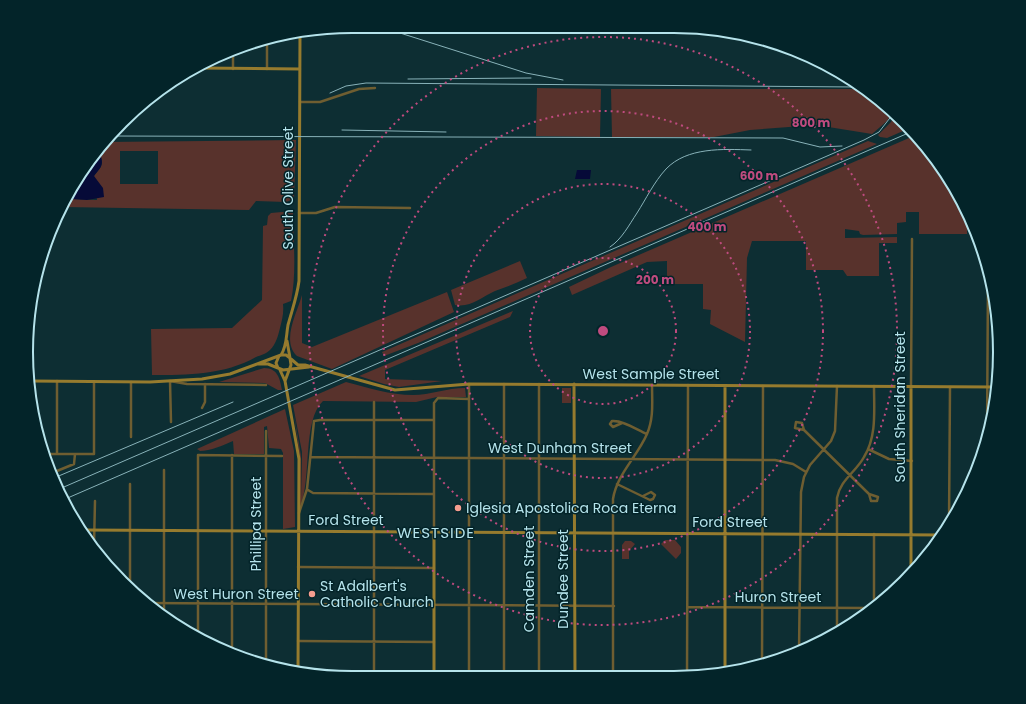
<svg xmlns="http://www.w3.org/2000/svg" width="1026" height="704" font-family="Poppins,sans-serif">
  <style>
    .green { fill: #58322c; fill-rule: evenodd }
    .water { fill: #060a38 }
    .lines { fill: none; stroke-linecap: round; stroke-linejoin: round }
    .street { stroke: #6f5e31; stroke-width: 2.5 }
    .secondary { stroke: #967b2e; stroke-width: 3 }
    .rail { stroke: #88b2b9; stroke-width: 1 }
    .ring { fill: none; stroke: #bf4b7f; stroke-width: 2; stroke-dasharray: 2 4 }
    .poi-dot { fill: #f59d8f; stroke: #032429; stroke-width: 1.5 }
    .labels { text-anchor: middle; stroke-width: 3; stroke-linejoin: round; paint-order: stroke }
    .street-label { font-size: 14px; fill: #b5e3eb; stroke: #032429 }
    .poi-label { font-size: 14px; fill: #b5e3eb; stroke: #032429; text-anchor: start }
    .neighbourhood-label { font-size: 15px; letter-spacing: 1px; fill: #b5e3eb; stroke: #032429 }
    .rim { fill: none; stroke: #b5e3eb; stroke-width: 2 }
    .centre { fill: #bf4b7f; stroke: #032429; stroke-width: 2 }
    .ring-label { font-size: 12px; text-anchor: middle; font-weight: bold; fill: #bf4b7f; stroke: #032429; stroke-width: 3; stroke-linejoin: round; paint-order: stroke }
  </style>
  <rect width="100%" height="100%" fill="#0d2e33"/>
  <path class="green" d="M537 88 601 89 600 137 536 136Z
    M611 89H860L892 113 887 121 872 134 816 125 750 130 714 137H612Z
    M895 115 910 128 887 138 880 137 878 135 891 122Z
    M916 135 945 171 967 212V234H919V212H906V222L897 223V234L863 235 860 234 859 231 845 229V238L897 237V243H879V276H847L843 270H806V241H752L747 258 745 342 710 324 711 310 703 309V284H667V261L647 262 572 295 569 287 611 267Z
    M296 140 294 199 286 202 256 201 249 210 63 207 71 195 72 199 97 200 94 176C99 169 104 166 101 157L96 155 104 142ZM120 151H158V184H120Z
    M868 141 877 144 418 343 384 356 382 352Z
    M293 211C293 240 297 272 291 301L283 304C284 313 282 320 280 328 278 336 276 344 270 350 266 354 261 355 256 357 224 375 188 375 152 375L151 329 232 328 262 300 263 226 267 225 268 216 271 213Z
    M520 261 527 278C517 283 506 287 495 291 481 297 471 308 455 305L451 290Z
    M447 292 454 312 332 369 297 356C281 341 297 313 302 295V343L312 347Z
    M513 311 510 317 385 370V379L442 381 399 387 384 384 359 376Z
    M264 368C278 368 280 379 282 390H278L265 383 219 382Z
    M346 382C369 388 390 395 413 395 430 395 447 388 465 388L466 397H437L416 402 323 401C302 420 312 480 300 507V458L294 414 301 456 302 497V452L293 405Z
    M562 388H571V403H562Z
    M285 409 294 451 295 527 283 529V453L281 449 269 448 267 426 264 427V454H234L233 441C224 445 210 451 200 451L197 449Z
    M665 540H675L681 547V553L676 559 661 544Z
    M625 541H631L635 544 629 551V559H622V545Z"/>
  <path class="water" d="M96 155 101 157C104 166 99 169 94 176L103 188 104 197 87 200 72 199 71 195Z
    M577 170H591L590 179H575Z"/>
  <g class="lines">
    <path class="street" d="M233 69V53
      M267 69V37
      M300 102H320L359 89 375 88
      M299 213H316L335 207 410 208
      M988 303H995
      M131 382V437
      M469 384V678
      M504 384V678
      M539 384V678
      M911 387 912 239
      M374 402V678
      M202 408 205 402V384
      M171 422 170 381 187 384 266 385
      M622 423 613 427 610 424 612 421C623 420 637 430 647 434
      M804 430 802 423 796 422 795 428 804 430 869 494 871 501H877L878 497 869 494
      M987 438 988 277 989 274
      M868 449 889 459 912 461
      M45 454H94V382
      M57 454V381
      M311 457 775 460 793 464 806 472
      M164 470V617
      M52 473 74 464 75 454
      M617 484 650 500 653 499 655 495 651 492 643 496
      M308 490 313 493 434 494
      M299 513 307 489 314 421 320 420H434
      M949 525 950 387
      M434 531V403L438 398 469 399
      M94 545 95 501
      M298 567 434 568
      M130 589V484
      M147 603 614 606
      M874 605V534
      M688 607 868 608
      M837 631V498C840 480 856 472 864 457 877 436 874 410 874 386
      M198 637V455L282 456
      M298 641 434 642
      M799 651 801 492 804 477 810 465 831 441 835 431 837 386
      M232 655V455
      M762 663 763 386
      M266 665V431
      M687 677 688 385
      M613 678V499C617 474 637 457 647 434 654 418 652 401 652 385"/>
    <path class="secondary" d="M199 68 300 69
      M287 341 290 358
      M281 355C287 346 286 336 288 325 292 310 297 297 299 281L300 33
      M291 359 298 365H305L395 390 469 384 997 387
      M259 364H268L283 370 309 367
      M278 368 276 363 279 356
      M280 370 285 381
      M31 381 150 382 202 379 230 374 281 355H286L290 358 291 365 285 381 299 459 298 673
      M574 384 575 678
      M84 530 944 535
      M434 531V678
      M911 574V387
      M725 673V386"/>
    <path class="rail" d="M378 26 526 73 563 80
      M347 27 383 29
      M408 79 531 78
      M330 93 346 86 366 83 856 87
      M342 130 446 132
      M108 136 783 138 820 147 842 146
      M610 247C622 239 629 225 637 213 646 199 654 182 666 169 687 147 723 149 751 150
      M54 478 233 402
      M57 490 864 140 879 132 893 114
      M63 500 913 131"/>
  </g>
  <g class="ring">
    <circle cx="603" cy="331" r="73"/>
    <circle cx="603" cy="331" r="147"/>
    <circle cx="603" cy="331" r="220"/>
    <circle cx="603" cy="331" r="294"/>
  </g>
  <g class="poi-dot">
    <circle cx="458" cy="508" r="4"/>
    <circle cx="312" cy="594" r="4"/>
  </g>
  <g class="labels">
    <g class="street-label">
      <text transform="translate(288 188) rotate(-90)" y="5">South Olive Street</text>
      <text x="651" y="379">West Sample Street</text>
      <text transform="translate(900 407) rotate(-90)" y="5">South Sheridan Street</text>
      <text x="560" y="453">West Dunham Street</text>
      <text x="346" y="525">Ford Street</text>
      <text x="730" y="527">Ford Street</text>
      <text transform="translate(256 524) rotate(-90)" y="5">Phillipa Street</text>
      <text transform="translate(529 579) rotate(-90)" y="5">Camden Street</text>
      <text transform="translate(563 579) rotate(-90)" y="5">Dundee Street</text>
      <text x="236" y="599">West Huron Street</text>
      <text x="778" y="602">Huron Street</text>
    </g>
    <g class="poi-label">
      <text x="466" y="513">Iglesia Apostolica Roca Eterna</text>
      <text x="320" y="591">St Adalbert's<tspan x="320" dy="16">Catholic Church</tspan></text>
    </g>
    <g class="neighbourhood-label">
      <text x="436" y="538">WESTSIDE</text>
    </g>
  </g>
  <path d="M0 0H1026V704H0ZM352 33H674A319 319 0 0 1 993 352V352A319 319 0 0 1 674 671H352A319 319 0 0 1 33 352V352A319 319 0 0 1 352 33Z" fill="#032429" fill-rule="evenodd"/>
  <path class="rim" d="M352 33H674A319 319 0 0 1 993 352V352A319 319 0 0 1 674 671H352A319 319 0 0 1 33 352V352A319 319 0 0 1 352 33Z"/>
  <circle cx="603" cy="331" r="6" class="centre"/>
  <g class="ring-label">
    <text x="811" y="127">800 m</text>
    <text x="759" y="180">600 m</text>
    <text x="707" y="231">400 m</text>
    <text x="655" y="284">200 m</text>
  </g>
</svg>
